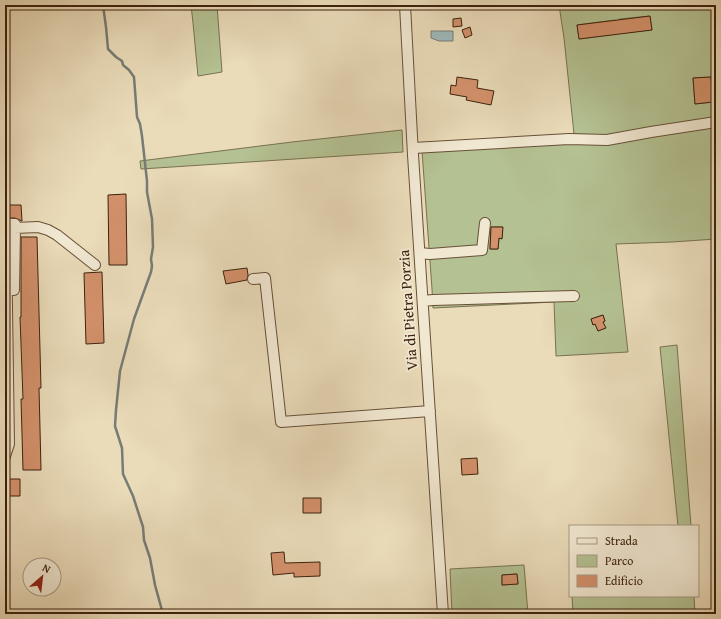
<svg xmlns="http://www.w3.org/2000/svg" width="721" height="619" font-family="'Gentium Book Plus',serif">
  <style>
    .green { fill: #b4c192; stroke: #787250; fill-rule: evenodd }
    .water { fill: #9eb8bb; stroke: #777c75 }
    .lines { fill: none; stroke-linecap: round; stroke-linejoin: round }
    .stream { stroke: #777c75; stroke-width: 2.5 }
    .building { fill: #d3916b; stroke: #3d220d }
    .minor-casing { stroke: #685038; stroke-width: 12 }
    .minor { stroke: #f1e8d2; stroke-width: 10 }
    .labels { text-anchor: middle; stroke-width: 3.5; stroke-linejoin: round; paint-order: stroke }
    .street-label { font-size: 15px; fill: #3d220d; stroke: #f1e8d2 }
  </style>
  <rect width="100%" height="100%" fill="#eadbb9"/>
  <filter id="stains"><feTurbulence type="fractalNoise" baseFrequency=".005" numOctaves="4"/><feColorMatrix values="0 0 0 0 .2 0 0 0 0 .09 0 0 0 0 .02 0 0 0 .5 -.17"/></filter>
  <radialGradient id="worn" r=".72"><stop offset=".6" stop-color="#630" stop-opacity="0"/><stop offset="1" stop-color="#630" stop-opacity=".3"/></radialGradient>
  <path class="green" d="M191 5H217L222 72 198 76 193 23Z
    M559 5H576L577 9 593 7V5H714L716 20V119L665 125 646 129 605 135 574 134 564 38ZM650 16 652 30 621 33 619 19ZM615 20 617 34 579 39 577 25ZM711 77 713 102 695 104 693 78Z
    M716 126V239L672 242 616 244 628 352 556 356 554 302 433 308 432 289 422 151 571 144H607ZM491 227H502V238H499L498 249H490ZM603 315 605 321 603 322 605 328 598 331 595 324 593 325 591 319Z
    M402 130 403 152 141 169 140 161 292 142Z
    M677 345 691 526H678L660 347Z
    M524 565 528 614H452L450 569ZM517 574 518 584 502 585V575Z
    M572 596H694L695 614H573Z"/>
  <path class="water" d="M431 31H453V41H439L431 38Z"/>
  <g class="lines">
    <path class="stream" d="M103 5 106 27 108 49 116 57 122 61 123 65 129 70 134 77 137 117 140 124 142 136 147 181V192L152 219 153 247 151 259 152 266 151 272 134 319 120 371 116 410 115 426 122 448 123 474 133 496 143 527 144 540 150 558 155 585 163 614"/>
  </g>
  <path class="building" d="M650 16 652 30 579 39 577 25Z
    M461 18 462 26 453 27V19Z
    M470 27 472 35 465 38 462 30Z
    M457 77 478 80 477 88 494 91 491 105 466 100 467 97 450 94 451 85 456 86Z
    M711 77 713 102 695 104 693 78Z
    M126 194 127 265H109L108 195Z
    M5 205H21L22 221 15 218H5Z
    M491 227H503L502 239 499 238 498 249H490Z
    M21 237H37L41 388H39L41 470H23L21 399H23L20 317H21Z
    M247 268 248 275 247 280 226 284 223 271Z
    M102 272 104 343 86 344 84 273Z
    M603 315 605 321 603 322 606 328 598 331 595 324 593 325 591 319Z
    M477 458 478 474 462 475 461 459Z
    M5 479H20V496H5Z
    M303 498H321V513H303Z
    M284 552 285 563 320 562V576L294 577V573L273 575 271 553Z
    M517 574 518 584 502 585V575Z"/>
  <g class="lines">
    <defs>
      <path id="minor" d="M405 5 413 155 443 614
        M413 148 569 139 607 140 651 132 716 122
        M5 224H15V228L14 290H5
        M420 253 430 254 482 250 485 223
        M253 279 265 278 281 422 430 411
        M423 301 433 300 574 296
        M5 456 9 444 6 238 10 232 15 228 38 227 48 230 57 235 95 265"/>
    </defs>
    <use href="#minor" class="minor-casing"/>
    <use href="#minor" class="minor"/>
  </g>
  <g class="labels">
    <g class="street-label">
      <text transform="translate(408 310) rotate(-94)" y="5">Via di Pietra Porzia</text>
    </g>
  </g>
  <rect width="721" height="619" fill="none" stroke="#eadbb9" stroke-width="20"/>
  <rect x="6" y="6" width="709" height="607" fill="none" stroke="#3d220d" stroke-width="2"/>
  <rect x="10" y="10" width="701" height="599" fill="none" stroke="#3d220d"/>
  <rect x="569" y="525" width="130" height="72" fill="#f1e8d2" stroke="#a99983"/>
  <rect x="577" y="538" width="20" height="6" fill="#f1e8d2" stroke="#a99983"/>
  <text x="605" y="545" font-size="12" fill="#3d220d">Strada</text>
  <rect x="577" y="555" width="20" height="12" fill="#b4c192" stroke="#a99983"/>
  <text x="605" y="565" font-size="12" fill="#3d220d">Parco</text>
  <rect x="577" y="575" width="20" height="12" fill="#d3916b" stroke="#a99983"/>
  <text x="605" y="585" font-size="12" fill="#3d220d">Edificio</text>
  <g transform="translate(42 577) rotate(28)"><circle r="19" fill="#f1e8d2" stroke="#a99983"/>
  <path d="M0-3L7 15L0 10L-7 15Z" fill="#8f2418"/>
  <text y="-6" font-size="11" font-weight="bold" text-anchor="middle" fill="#3d220d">N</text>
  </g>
  <rect width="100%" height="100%" filter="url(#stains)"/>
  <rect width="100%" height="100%" fill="url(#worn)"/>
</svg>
